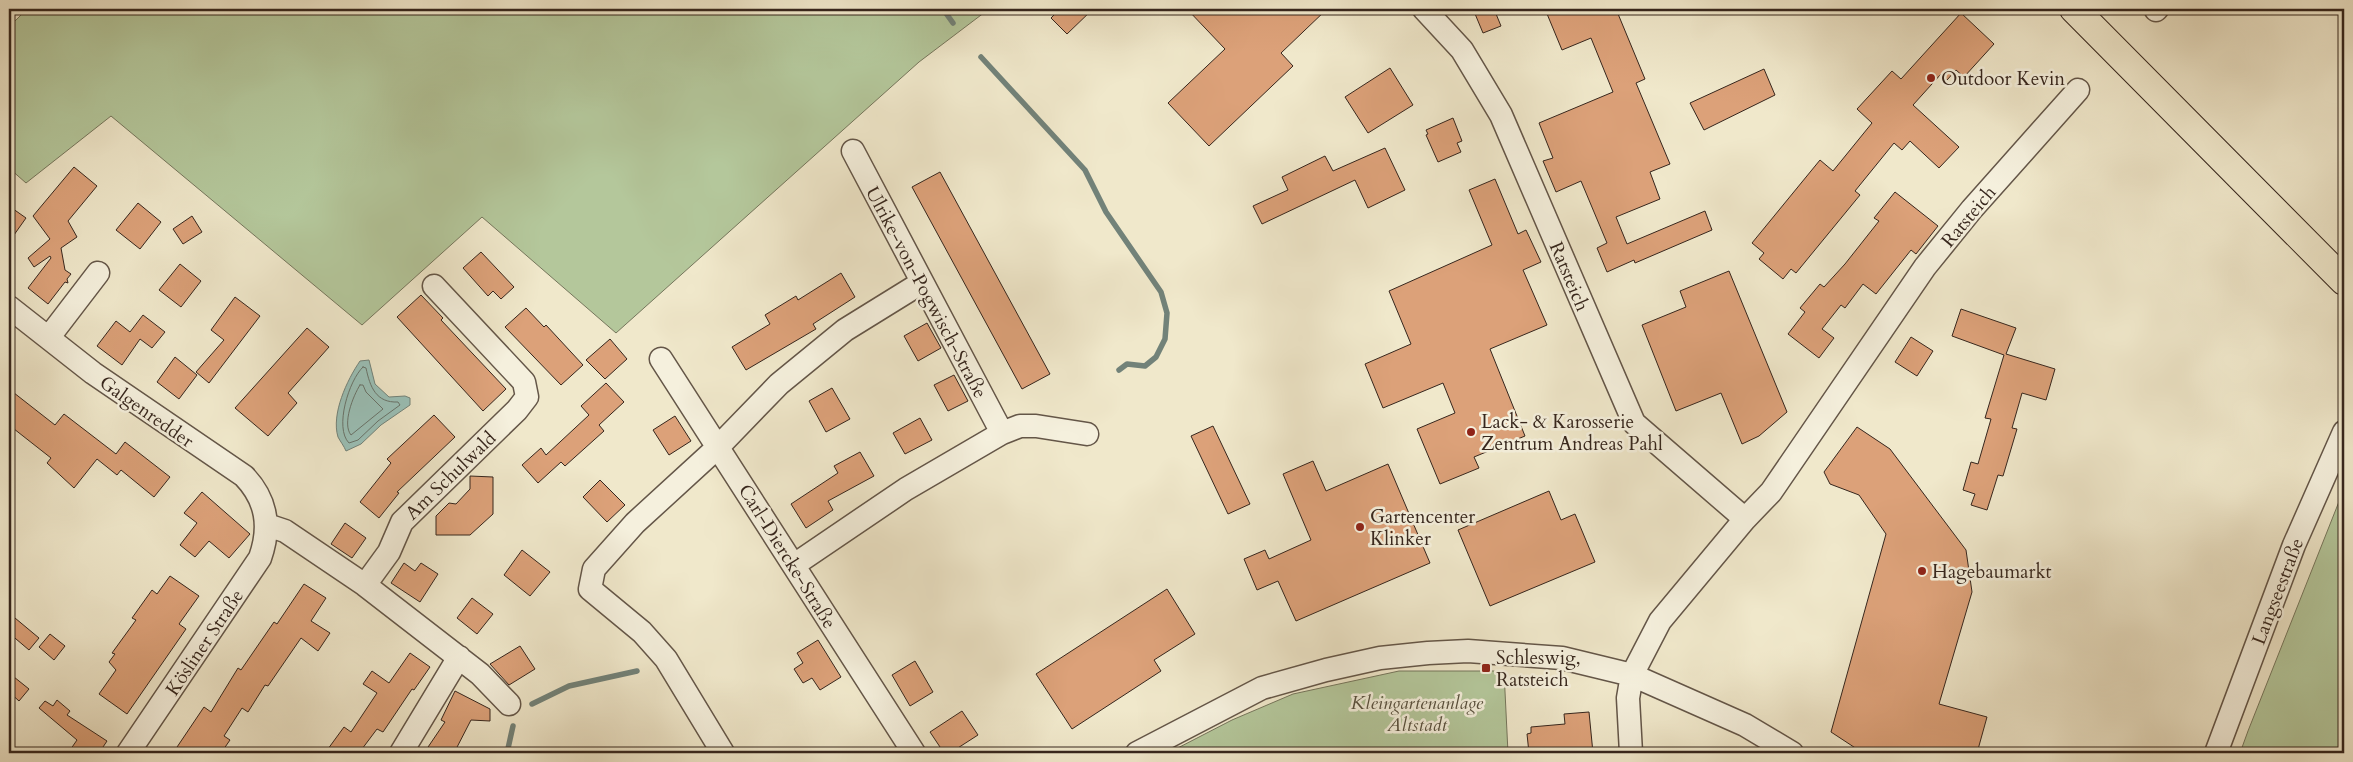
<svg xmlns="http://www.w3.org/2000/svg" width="2353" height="762" font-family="Cardo,serif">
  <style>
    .green { fill: #b4c79b; stroke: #75765c }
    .water { fill: #9ac0b7; stroke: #728279 }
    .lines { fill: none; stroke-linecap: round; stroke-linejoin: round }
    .shore { stroke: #68736a; stroke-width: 1 }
    .stream { stroke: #728279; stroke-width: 5.5 }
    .building { fill: #dca179; stroke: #36261d }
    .minor-casing { stroke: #645648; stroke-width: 25 }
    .major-casing { stroke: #36261d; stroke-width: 30 }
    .minor { stroke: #f5f0dd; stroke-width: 22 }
    .major { stroke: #f0e8cb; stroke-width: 28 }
    .poi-dot { fill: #8f2418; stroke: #f5f0dd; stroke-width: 2 }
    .labels { text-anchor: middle; stroke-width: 5; stroke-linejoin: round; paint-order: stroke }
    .poi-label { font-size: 19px; fill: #36261d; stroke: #f5f0dd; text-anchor: start }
    .street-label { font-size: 19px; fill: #36261d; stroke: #f5f0dd }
    .park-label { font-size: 19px; font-style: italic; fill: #564e3c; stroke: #f5f0dd }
  </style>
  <rect width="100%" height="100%" fill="#f0e8cb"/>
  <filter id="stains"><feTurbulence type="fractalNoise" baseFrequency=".004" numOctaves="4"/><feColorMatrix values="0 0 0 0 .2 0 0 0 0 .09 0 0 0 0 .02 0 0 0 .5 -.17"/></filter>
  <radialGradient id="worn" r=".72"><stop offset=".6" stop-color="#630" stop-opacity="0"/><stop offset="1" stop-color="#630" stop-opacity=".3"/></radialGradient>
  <path class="green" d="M27 9H989L919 62 616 333 482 217 362 325 111 116 26 183 9 168V27Z
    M2344 489V753H2240L2248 731Z
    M1399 671H1504L1508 753H1168L1232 720 1293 694Z"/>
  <path class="water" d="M369 360 375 384 389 397 405 396 410 398V405L381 425 361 444 346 451C344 446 340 441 338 437 331 414 347 380 360 361Z"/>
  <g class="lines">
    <path class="shore" d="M363 367 366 368C370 387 376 403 398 402L400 405 378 421 358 440 349 443C334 428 349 380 363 367Z
      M360 385H363L366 392 383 409 351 435C342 424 353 396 360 385Z"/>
    <path class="stream" d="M943 9 953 23
      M981 57 1085 170 1106 212 1161 292 1167 313 1165 339 1156 357 1145 366 1127 364 1119 370
      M532 704 569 686 637 671
      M507 753 513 726"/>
  </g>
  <path class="building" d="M1060 9H1093L1067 34 1051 18Z
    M1187 9H1327L1281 53 1293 66 1209 146 1168 103 1225 49Z
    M1473 9H1494L1501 26 1483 33Z
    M1545 9H1616L1645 79 1636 83 1670 164 1650 172 1660 199 1616 217 1627 244 1705 211 1712 230 1635 263 1634 260 1607 272 1597 248 1607 243 1581 181 1556 192 1543 161 1553 158 1539 123 1613 92 1591 38 1562 50Z
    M1961 13 1994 44 1964 77 1956 70 1947 80 1941 74 1913 105 1959 147 1939 168 1910 141 1902 150 1894 143 1855 191 1860 195 1796 273 1791 269 1783 279 1759 259 1764 253 1752 243 1820 160 1833 171 1872 123 1857 109 1892 71 1901 79Z
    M1390 68 1413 105 1368 133 1345 97Z
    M1764 69 1775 95 1704 130 1690 103Z
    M1453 118 1462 141 1457 143 1461 152 1438 162 1426 135 1428 134 1426 130Z
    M1385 148 1405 190 1368 208 1355 180 1262 224 1253 206 1288 190 1282 177 1325 156 1333 171Z
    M74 167 97 186 68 221 77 237 61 248 65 270 71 274 67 279 68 283 65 282 48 304 28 288 51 258 50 256 34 267 28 258 50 239 33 216Z
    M940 172 1050 374 1022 389 912 187Z
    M1495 179 1518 234 1526 230 1541 262 1523 270 1547 325 1490 349 1525 436 1474 457 1479 468 1440 484 1417 429 1455 413 1443 383 1383 408 1365 364 1411 344 1389 291 1492 245 1469 190Z
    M1895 192 1938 226 1916 254 1911 250 1876 294 1863 284 1845 308 1841 305 1822 329 1834 338 1819 358 1788 334 1805 312 1800 308 1820 284 1824 287 1845 264 1879 221 1874 218Z
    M138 203 161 222 140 249 116 230Z
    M9 206 26 218 9 242Z
    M192 216 202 232 183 244 173 229Z
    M481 252 514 287 501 299 493 291 488 296 463 268Z
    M180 264 201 281 181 307 159 290Z
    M1729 271 1787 412 1759 436 1742 444 1721 393 1676 411 1642 325 1686 307 1680 291Z
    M841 273 855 297 813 324 816 329 746 370 732 347 770 324 765 315 796 296 798 300Z
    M421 295 443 318 441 320 506 389 483 411 397 317Z
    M235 297 260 316 209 383 196 372 224 340 211 330Z
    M526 308 544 327 546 325 583 365 561 385 505 327Z
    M1961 309 2016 328 2006 354 2055 369 2046 400 2022 393 2012 428 2017 429 2003 476 1998 475 1987 510 1971 505 1975 494 1963 490 1971 462 1978 464 1991 419 1985 418 2004 355 1952 336Z
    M143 315 165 332 152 348 140 339 122 365 97 346 116 321 130 332Z
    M927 323 941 348 918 361 904 336Z
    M307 328 329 347 288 393 297 403 268 436 235 408Z
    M1911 337 1933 351 1917 376 1895 362Z
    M610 339 627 359 605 379 586 360Z
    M175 357 197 375 179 399 157 382Z
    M954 375 968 401 948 411 934 385Z
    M606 383 624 402 599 425 604 431 565 466 561 462 538 483 522 465 541 448 546 455 589 415 581 406Z
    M832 388 850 419 826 432 809 401Z
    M9 389 55 425 64 414 116 454 125 442 170 477 154 497 121 470 117 475 97 459 74 488 47 463 51 458 9 425Z
    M434 415 455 437 397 492 399 493 379 518 360 502 391 463 387 459Z
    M675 416 691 441 669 455 653 430Z
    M920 418 932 440 905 454 893 433Z
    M1213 426 1250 504 1228 514 1191 436Z
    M1857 427 1890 449 1966 550 1972 592 1939 704 1987 717 1977 753H1863L1831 732 1886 534 1859 495 1830 484 1824 472Z
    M860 452 874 476 828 501 833 510 806 528 791 504 838 473 834 466Z
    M1313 461 1326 491 1388 464 1430 563 1296 621 1278 581 1257 590 1244 559 1265 550 1269 559 1311 540 1283 474Z
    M470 476 493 477V514L470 535H436V516L449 503 456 504 470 489Z
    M600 480 625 505 607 522 583 497Z
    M1549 491 1561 520 1575 514 1595 562 1490 606 1458 530Z
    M202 492 250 534 229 558 209 541 195 557 180 545 197 523 184 513Z
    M345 523 366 538 352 558 331 544Z
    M522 550 550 572 530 596 504 575Z
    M404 563 415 571 421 563 438 574 420 602 391 583Z
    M170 576 199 596 179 624 186 629 127 714 99 694 116 670 109 662 115 654 112 653 136 620 132 618 152 590 157 594Z
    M304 584 326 598 311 621 330 633 318 651 301 638 268 686 265 685 248 712 242 708 224 736 230 740 221 753H173L204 707 211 712 238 668 241 670 274 622 277 624Z
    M1167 589 1195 634 1154 660 1161 671 1072 729 1036 674Z
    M472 598 493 614 477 634 457 618Z
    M9 613 39 638 29 650 9 633Z
    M50 634 65 646 54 660 39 647Z
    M818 640 841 677 820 690 812 678 803 683 794 669 803 663 797 653Z
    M520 646 535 669 509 685 490 664Z
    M410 653 430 667 414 690 412 689 383 732 377 729 359 753H325L344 727 351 732 377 693 363 684 372 671 389 683Z
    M915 661 933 692 910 706 892 675Z
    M9 673 29 689 19 701 9 692Z
    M455 691 490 709V721L471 720 454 753H424L445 722 441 720Z
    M57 700 70 711 67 715 107 741 99 753H68L77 740 39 708 45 701 53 706Z
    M962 711 978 735 950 753H944L930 732Z
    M1589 712 1593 753H1529L1527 734 1531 733V727L1565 724 1564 714Z"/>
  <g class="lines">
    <defs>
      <path id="minor" d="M1424 9 1462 50 1501 115 1634 423 1745 519
        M2156 10 2157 9
        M853 151 1002 433
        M9 307 93 373 244 476C267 500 271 527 260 558L128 753
        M49 337 98 273
        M661 359 914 753
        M267 525 285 531 365 585 389 552 402 522 517 410 527 397 524 382 434 286
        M794 565 906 489 1002 433 1020 426H1036L1087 434
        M365 585 480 674 509 704
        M401 753 459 657
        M723 753 666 659 642 632 590 589 594 569 635 523 718 447 779 384 845 330 921 283
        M1137 753 1262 688 1326 670 1380 658 1428 653 1468 651 1562 658 1632 675 1745 725 1792 753
        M1631 753 1628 698 1632 675 1660 621 1745 519 1771 492 1925 267 1972 209 2078 90
        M2216 753 2294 545 2344 432"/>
      <path id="major" d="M2074 9 2344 281"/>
    </defs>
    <use href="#minor" class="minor-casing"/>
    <use href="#major" class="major-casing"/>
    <use href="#minor" class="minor"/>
    <use href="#major" class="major"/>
  </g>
  <g class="poi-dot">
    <circle cx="1931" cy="78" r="5"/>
    <circle cx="1471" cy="432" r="5"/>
    <circle cx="1360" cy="527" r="5"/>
    <circle cx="1922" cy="571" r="5"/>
    <rect x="1481" y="663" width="10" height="10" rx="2.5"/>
  </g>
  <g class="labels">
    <g class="poi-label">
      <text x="1941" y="85">Outdoor Kevin</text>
      <text x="1481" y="428">Lack- &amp; Karosserie<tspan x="1481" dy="22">Zentrum Andreas Pahl</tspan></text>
      <text x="1370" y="523">Gartencenter<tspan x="1370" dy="22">Klinker</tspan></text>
      <text x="1932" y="578">Hagebaumarkt</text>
      <text x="1496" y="664">Schleswig,<tspan x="1496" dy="22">Ratsteich</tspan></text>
    </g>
    <g class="street-label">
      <text transform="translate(1968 216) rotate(-50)" y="7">Ratsteich</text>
      <text transform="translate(1570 276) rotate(67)" y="7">Ratsteich</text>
      <text transform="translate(927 292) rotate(62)" y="7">Ulrike-von-Pogwisch-Straße</text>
      <text transform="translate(147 411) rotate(35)" y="7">Galgenredder</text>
      <text transform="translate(450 475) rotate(-44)" y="7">Am Schulwald</text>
      <text transform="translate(788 556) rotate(58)" y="7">Carl-Diercke-Straße</text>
      <text transform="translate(2277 591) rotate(-69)" y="7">Langseestraße</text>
      <text transform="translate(204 642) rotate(-56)" y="7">Kösliner Straße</text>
    </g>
    <g class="park-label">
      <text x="1417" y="709">Kleingartenanlage<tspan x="1417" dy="22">Altstadt</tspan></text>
    </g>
  </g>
  <rect width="2353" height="762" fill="none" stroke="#f0e8cb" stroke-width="30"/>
  <rect x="10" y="10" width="2333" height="742" fill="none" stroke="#36261d" stroke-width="2.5"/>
  <rect x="15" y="15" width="2323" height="732" fill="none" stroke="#36261d"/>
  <rect width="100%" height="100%" filter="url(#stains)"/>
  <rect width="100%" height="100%" fill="url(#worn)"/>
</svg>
